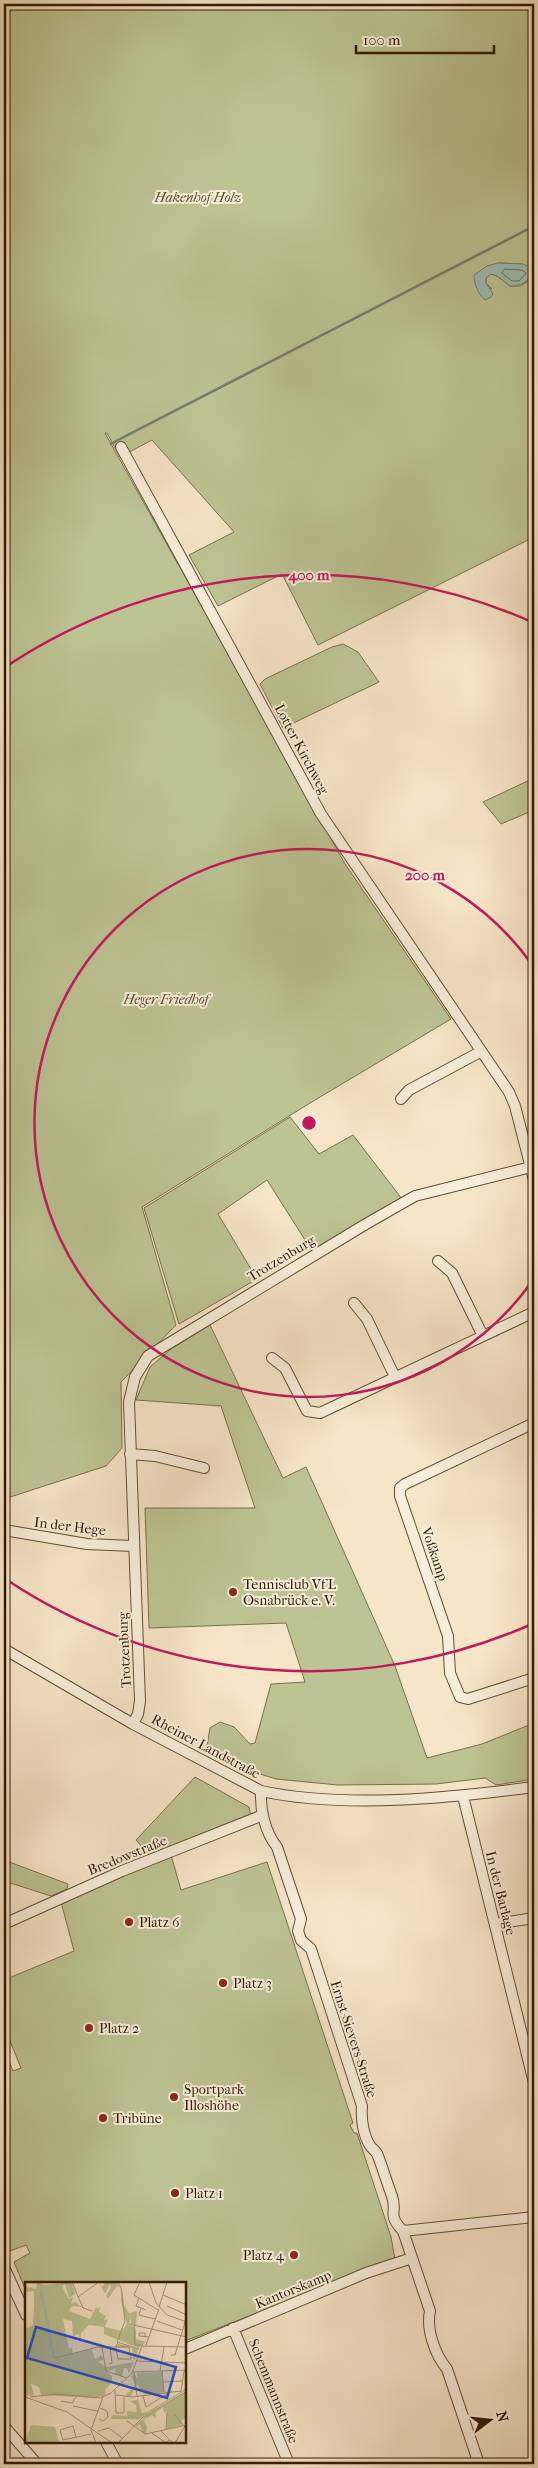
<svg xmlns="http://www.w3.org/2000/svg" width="538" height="2468" font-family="'IM FELL French Canon',serif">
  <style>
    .green { fill: #bdc494; stroke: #78704a; fill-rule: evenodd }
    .water { fill: #9dbfb4; stroke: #727d6c }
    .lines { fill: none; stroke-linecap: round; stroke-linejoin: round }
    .shore { stroke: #686d5a; stroke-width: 1 }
    .stream { stroke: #727d6c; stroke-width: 2.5 }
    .minor-casing { stroke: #634e32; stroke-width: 12 }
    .minor { stroke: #f9eedb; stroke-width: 10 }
    .ring { fill: none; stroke: #c2185b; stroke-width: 2.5 }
    .poi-dot { fill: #8f2418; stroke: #f9eedb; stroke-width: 2 }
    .labels { text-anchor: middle; stroke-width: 4; stroke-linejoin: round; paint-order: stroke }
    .park-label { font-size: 14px; font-style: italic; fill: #5c4e2c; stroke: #f9eedb }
    .street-label { font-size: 14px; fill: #321b00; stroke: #f9eedb }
    .poi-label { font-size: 14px; fill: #321b00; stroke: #f9eedb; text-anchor: start }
    .inset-river { fill: none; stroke: #9dbfb4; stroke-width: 2.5 }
    .inset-road { fill: none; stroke: #a89477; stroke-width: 1 }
    .view { fill: #1d4ed8; fill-opacity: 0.15; stroke: #1d4ed8; stroke-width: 2.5 }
    .inset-edge { fill: none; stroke: #321b00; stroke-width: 2.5 }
    .centre { fill: #c2185b; stroke: #f9eedb; stroke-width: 2.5 }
    .ring-label { font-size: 15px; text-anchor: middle; font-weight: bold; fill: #c2185b; stroke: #f9eedb; stroke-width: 4; stroke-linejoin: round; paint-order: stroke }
  </style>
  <rect width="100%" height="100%" fill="#f6e5c7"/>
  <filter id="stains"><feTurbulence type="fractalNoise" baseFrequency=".004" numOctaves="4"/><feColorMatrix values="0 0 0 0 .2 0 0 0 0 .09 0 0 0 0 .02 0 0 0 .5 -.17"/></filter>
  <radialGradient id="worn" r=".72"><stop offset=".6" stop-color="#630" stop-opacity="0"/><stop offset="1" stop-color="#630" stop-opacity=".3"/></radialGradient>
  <path class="green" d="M4 4H534V537L318 645 282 574 218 606 189 555 234 532 152 440 120 457 107 433H105L345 864 451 1019 315 1100 142 1207 176 1325 121 1382 122 1448 106 1466 4 1499ZM498 263 523 264 528 281 520 286H510L497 276 491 274 486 278V283L492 289 474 281Z
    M343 644 358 652 379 682 283 728 260 684 265 679 332 647Z
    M534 778V810L501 824 483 802Z
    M290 1117 319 1154 353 1135 402 1199 312 1251 267 1180 218 1214 257 1279 179 1324 144 1208Z
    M210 1325 283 1478 306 1467 395 1666 427 1758 482 1744 534 1723V1779L496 1785 485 1778 436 1784 338 1785 276 1779 260 1774 207 1746 210 1728 220 1722 234 1727 250 1744 255 1743 271 1684 305 1682 286 1623 149 1628 145 1508H255L221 1406 136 1400 150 1367 171 1349Z
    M195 1777 249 1807 251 1816 150 1856 136 1840Z
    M171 1855 181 1890 267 1862 353 2123 350 2125 354 2133H357L391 2237 395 2259 185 2341V2283H26V2291L14 2262 30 2253 26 2245 10 2251 4 2234V2049L13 2071 21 2068 4 2026V1980L74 1951 61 1902Z
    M4 1860 68 1884 67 1889 51 1896 4 1881Z"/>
  <path class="water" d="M498 263 523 264 530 267C533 281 522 286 510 286L497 276 491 274 486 278V283L493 294 491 297 485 300C478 294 474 284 474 275L487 266Z"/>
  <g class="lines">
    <path class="shore" d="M505 269 522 270 526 273 519 281H512L502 273Z"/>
    <path class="stream" d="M118 440 534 226
      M111 444 118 440"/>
    <defs>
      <path id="minor" d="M121 447 321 814 509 1092 515 1106 534 1180
        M401 1099 409 1090 480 1052
        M438 1261 452 1273 483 1336
        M354 1303 367 1319 395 1377
        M272 1358 285 1368 307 1411 320 1413 534 1312
        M534 1423 405 1484 400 1488V1496L448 1636 450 1673 460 1697 468 1699 534 1678
        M130 1454 155 1456 204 1468
        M4 1530 87 1544 133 1546
        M4 1649 133 1724 261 1791C346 1809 448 1798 534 1787
        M133 1724 138 1714 140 1701 129 1402 135 1377 148 1356 366 1224 415 1196 531 1167
        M261 1791C260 1810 265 1832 277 1847L301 1919 298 1931 301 1940 311 1949 362 2106C361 2119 363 2136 371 2147 374 2150 377 2152 378 2156 383 2169 387 2183 392 2196 398 2214 386 2213 403 2231L430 2311C426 2329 435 2355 447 2369L479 2464
        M463 1796 534 2083
        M4 1924 122 1871 263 1815
        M495 1924 534 1918
        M403 2231 534 2217
        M4 2267 26 2315
        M233 2328 289 2464
        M185 2349 366 2273 412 2258
        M4 2426 37 2464
        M106 2442 118 2464"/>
    </defs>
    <use href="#minor" class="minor-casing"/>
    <use href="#minor" class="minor"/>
  </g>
  <g class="ring">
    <path d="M533 1280A274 274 0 1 1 533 966"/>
    <path d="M532 1624A548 548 0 0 1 7 1580M7 666A548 548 0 0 1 532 622"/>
  </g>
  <g class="poi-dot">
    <circle cx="233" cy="1592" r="5"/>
    <circle cx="129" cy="1922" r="5"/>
    <circle cx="223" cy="1983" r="5"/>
    <circle cx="89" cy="2028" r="5"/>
    <circle cx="174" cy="2097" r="5"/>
    <circle cx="103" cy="2118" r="5"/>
    <circle cx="175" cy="2193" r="5"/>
    <circle cx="294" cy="2255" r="5"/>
  </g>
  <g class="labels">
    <g class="park-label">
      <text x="198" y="202">Hakenhof Holz</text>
      <text x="166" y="1004">Heger Friedhof</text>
    </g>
    <g class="street-label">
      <text transform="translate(302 749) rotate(62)" y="5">Lotter Kirchweg</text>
      <text transform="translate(281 1258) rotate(-31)" y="5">Trotzenburg</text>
      <text transform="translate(70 1526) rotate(7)" y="5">In der Hege</text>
      <text transform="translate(435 1554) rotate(71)" y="5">Voßkamp</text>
      <text transform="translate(124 1650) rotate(-93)" y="5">Trotzenburg</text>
      <text transform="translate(206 1746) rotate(28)" y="5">Rheiner Landstraße</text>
      <text transform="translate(127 1855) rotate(-22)" y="5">Bredowstraße</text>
      <text transform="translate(501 1893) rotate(76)" y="5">In der Barlage</text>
      <text transform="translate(354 2039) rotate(72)" y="5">Ernst-Sievers-Straße</text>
      <text transform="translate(293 2289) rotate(-22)" y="5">Kantorskamp</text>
      <text transform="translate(274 2391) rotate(68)" y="5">Schemmannstraße</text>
    </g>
    <g class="poi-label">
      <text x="243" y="1589">Tennisclub VfL<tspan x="243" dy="16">Osnabrück e. V.</tspan></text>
      <text x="139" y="1927">Platz 6</text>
      <text x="233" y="1988">Platz 3</text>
      <text x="99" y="2033">Platz 2</text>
      <text x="184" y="2094">Sportpark<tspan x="184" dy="16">Illoshöhe</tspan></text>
      <text x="113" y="2123">Tribüne</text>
      <text x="185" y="2198">Platz 1</text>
      <text x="284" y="2260" text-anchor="end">Platz 4</text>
    </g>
  </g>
  <g transform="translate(25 2282)">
    <rect width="161" height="161" fill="#f6e5c7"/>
    <path d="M12 0 20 3 46 0 51 11 44 16 40 2 37 4 43 16 44 17 48 15 46 22 50 20 57 25 47 24 44 29 65 37 71 25 73 27 75 24 74 30 81 34 79 38 83 37 80 45 97 49 102 42 96 19 97 6 99 23 104 31 112 29 111 43 106 42V35L104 42 111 47V57L121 60 114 66 79 52V45L64 43 56 51 55 61 54 52 48 54 47 39 38 37 44 67 47 65 48 72 67 67 70 77 77 73 78 78 73 80 81 85 109 80 107 66 92 65 93 62 107 65 113 68 104 92 102 86H99L97 94 90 92 91 86 82 90 87 94V100L80 108 81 113 69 116 16 113 14 105 6 102 9 113 0 114V47L8 43 9 25V9L2 10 0 7V1L2 5 11 7ZM81 0H90L95 5H91L83 17 81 13 86 6 85 2 80 12 74 1 77 5ZM137 90 139 110 118 113V109L115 111 114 103H111L106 114H100L110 103 106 94 109 91 112 96V91ZM161 95V108L114 137H86L87 133 102 134V129L112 130 111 123 105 119 112 118V115L117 131 122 130 160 107ZM161 110V135L156 139 158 143 142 147V129L139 131 138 125 130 131 131 136 127 133 118 138 122 145 121 151 117 150 115 142 111 145V143L123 133ZM6 143 30 145 34 160 0 161Z" fill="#bdc494"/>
    <path class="inset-river" d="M16 9 23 44M23 45 29 76"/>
    <path class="inset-road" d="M47 0 58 26 67 29M92 0 96 5 100 39 92 60 114 67M115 0 109 13 133 28M124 0 131 21 142 33 162 40M138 13 162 23M53 15 74 0M114 16 111 24 121 28M142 24 162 33M134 25 142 0M116 26 114 33 130 37M132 39 157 48M104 42 162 55M109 43 110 63H118M120 55V51H114V54L124 55M121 63 134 27M77 65 81 89 102 96M146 73H150L162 34M30 76 73 65H104L106 77H93L91 66V64L92 62 93 61M111 79 162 81M84 82 87 81 85 65M135 89 139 65M137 89 139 110M108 90 162 88M109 90 112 114M138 100 157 99M90 108 91 131H99V115M156 109 159 89M91 113 107 115 156 109M118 114 121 125 147 109M0 115 42 130 87 161M5 115 32 112 75 116 86 111 107 91 117 64 162 65M36 119 47 121 51 115M48 124 72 129M149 132 159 144M74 137 78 139 83 135 82 129 75 126M102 139 120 152 162 143M141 148 142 130M73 149 84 146 97 156M136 149 148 161M127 151 141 161 144 158M51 155 48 144 35 148 38 158 66 152M71 161 66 148 78 115M93 161 117 136 162 109M150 161 160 144"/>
    <path class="view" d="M11 45 151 85 142 116 2 76Z"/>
    <rect width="161" height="161" class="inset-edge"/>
  </g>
  <circle cx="309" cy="1123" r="8" class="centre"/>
  <g class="ring-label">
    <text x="309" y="580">400 m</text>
    <text x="425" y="880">200 m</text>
  </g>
  <rect width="538" height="2468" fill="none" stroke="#f6e5c7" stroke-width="20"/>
  <rect x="5" y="5" width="528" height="2458" fill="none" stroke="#321b00" stroke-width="2.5"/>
  <rect x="10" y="10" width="518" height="2448" fill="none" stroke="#321b00"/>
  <g transform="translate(490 2420) rotate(74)" stroke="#f9eedb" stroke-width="4" paint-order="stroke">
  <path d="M0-4L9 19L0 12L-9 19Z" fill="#321b00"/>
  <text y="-8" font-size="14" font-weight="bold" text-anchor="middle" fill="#321b00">N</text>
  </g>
  <path d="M356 45v8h138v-8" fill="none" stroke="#321b00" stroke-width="2.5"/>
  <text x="363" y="45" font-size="15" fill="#321b00" stroke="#f9eedb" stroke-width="4" paint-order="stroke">100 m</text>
  <rect width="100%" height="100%" filter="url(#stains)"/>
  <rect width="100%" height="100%" fill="url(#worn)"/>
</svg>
